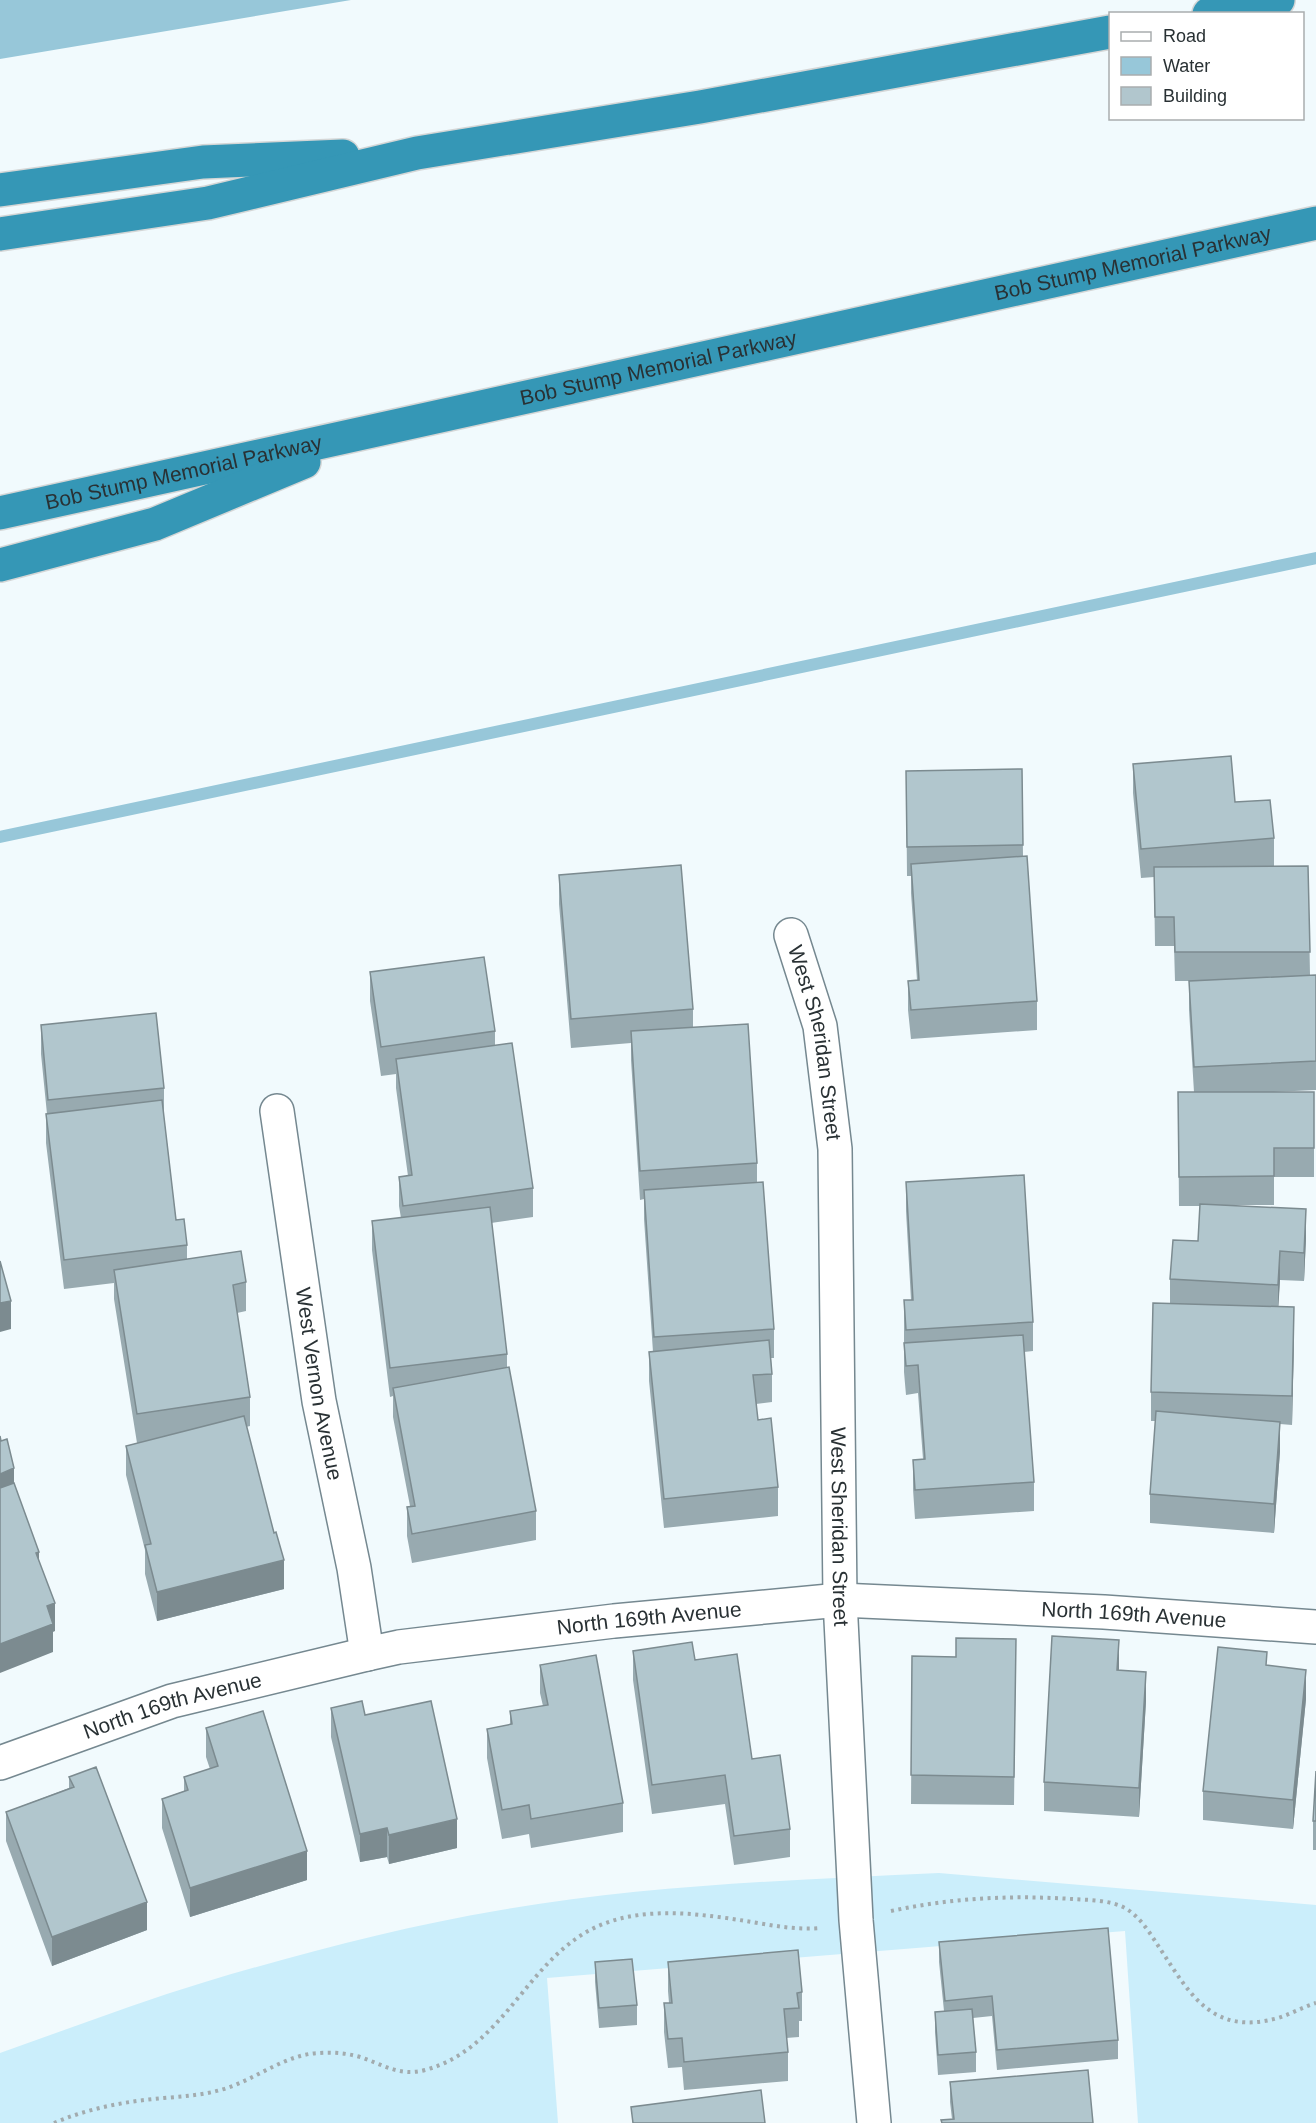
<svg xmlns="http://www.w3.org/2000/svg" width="1316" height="2123" font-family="Arial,sans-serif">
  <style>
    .grass { fill: #cbeefb }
    .water { fill: #97c7d9 }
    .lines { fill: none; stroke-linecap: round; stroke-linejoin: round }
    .stream { stroke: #97c7d9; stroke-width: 12 }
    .minor-casing { stroke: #758890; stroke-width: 36 }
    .highway-casing { stroke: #d4d6d6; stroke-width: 36 }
    .path { stroke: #a2abae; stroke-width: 4; stroke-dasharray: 3 4.5; stroke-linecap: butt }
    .minor { stroke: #fff; stroke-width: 33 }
    .highway { stroke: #3597b6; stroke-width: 33 }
    .wall { fill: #98aab0 }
    .shaded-wall { fill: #7c8b90 }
    .building { fill: #b1c6cd; stroke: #7c8b90; stroke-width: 1.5 }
    .labels { text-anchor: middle; stroke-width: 5; stroke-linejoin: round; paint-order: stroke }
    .street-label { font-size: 21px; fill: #293134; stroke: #fff }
  </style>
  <rect width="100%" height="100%" fill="#f1fafd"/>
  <path class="grass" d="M939 1873 1316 1905V2123H1138L1125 1931 547 1978 558 2123H0V2053C68 2029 136 2003 205 1982 302 1953 401 1927 501 1910 646 1885 793 1880 939 1873Z"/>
  <path class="water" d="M0 0H351L0 59Z"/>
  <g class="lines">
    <path class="stream" d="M0 837 1316 558"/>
    <defs>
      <g id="minor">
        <path id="s1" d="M791 935 820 1026 835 1149 840 1600 856 1920 874 2123"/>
        <path id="s2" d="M277 1111 319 1401 354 1568 367 1654"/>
        <path id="s3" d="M0 1763 172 1701 367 1654 399 1647 614 1621 840 1600 1104 1612 1316 1627"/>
      </g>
      <g id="highway">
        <path d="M1209 14 1278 0"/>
        <path d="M0 190 203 162 343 156"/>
        <path d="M0 234 208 203 417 153 700 107 1110 32"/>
        <path id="s4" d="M0 513 1316 223"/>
        <path d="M0 565 155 524 304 462"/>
      </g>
    </defs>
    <use href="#minor" class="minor-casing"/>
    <use href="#highway" class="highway-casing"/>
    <path class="path" d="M891 1911C951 1898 1011 1895 1072 1899 1089 1900 1110 1900 1125 1908 1141 1917 1151 1935 1161 1950 1191 1996 1213 2036 1278 2018 1291 2014 1303 2007 1316 2003
      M54 2123C89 2108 127 2101 164 2098 186 2096 206 2095 227 2088 257 2078 287 2054 319 2053 333 2052 346 2053 360 2057 382 2064 400 2077 425 2070 504 2049 526 1960 596 1927 644 1905 702 1914 752 1922 775 1926 797 1930 820 1928"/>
    <use href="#minor" class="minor"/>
    <use href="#highway" class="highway"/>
  </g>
  <path class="wall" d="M1133 764 1235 802 1274 838V866H1308L1310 975H1316V1090L1273 1092H1314V1177H1274V1205H1232L1306 1238 1304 1281 1280 1280 1278 1306 1294 1336 1292 1425 1280 1424V1451L1274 1533 1150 1523V1494L1156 1421H1151V1392L1170 1303V1279L1198 1241 1200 1206H1179L1178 1092H1194L1189 1010V981H1191H1175L1174 946H1155L1154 877 1141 878 1133 793Z
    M1022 769 1023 856 1037 1001V1030L911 1039 908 1010V981L917 980 911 893V876H907L906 771Z
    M559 875 693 1009V1027L757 1163V1183L774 1329V1358H771L772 1374V1402L756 1404 758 1420 778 1487V1516L664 1528 649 1381V1352H653L644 1219V1199L640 1200 631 1060V1043L571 1048 559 904Z
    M370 972 495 1031V1045L533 1188V1217L491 1223 507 1354V1367L536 1511V1540L412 1563 407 1536V1507L410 1506 393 1417V1396L390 1397 372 1250V1221L401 1218 399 1206V1177L408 1176 396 1088V1074L381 1076 370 1001Z
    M41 1025 164 1088V1117L176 1220 187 1245V1259L246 1282V1311L237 1313 250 1397V1426L246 1427 284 1589 157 1621 145 1574V1550L126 1475V1446L142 1442 137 1443 114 1299V1283L64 1289 46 1143V1114H47L41 1054Z
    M906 1182 1033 1322V1351L1024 1352 1034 1482V1511L915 1519 913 1489V1460L923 1459 918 1393 906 1395 904 1372V1300H911L906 1211Z
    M1016 1639 1014 1805 911 1804 912 1656 956 1657Z
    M633 1651 695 1660 790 1829V1857L734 1865 725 1804 652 1814 633 1680Z
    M540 1665 623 1803V1832L531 1848 529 1834 502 1839 487 1758V1729L510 1725V1711L543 1706 540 1693Z
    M1267 1665 1306 1699 1293 1829 1203 1820V1791Z
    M1118 1670 1146 1701 1139 1817 1044 1811V1782Z
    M331 1708 365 1715 457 1848 389 1864 387 1857 360 1862 331 1737Z
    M206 1728 307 1880 190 1917 162 1828V1799L184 1791V1777L210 1769 206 1757Z
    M1316 1771V1850H1313V1821Z
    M69 1777 147 1930 52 1966 6 1841V1812L69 1788Z
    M939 1942 1118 2040V2059L997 2070 992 2016 973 2018 976 2052V2072L938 2075 935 2032V2012L944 2011 939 1962Z
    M595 1962 637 2005V2025L599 2028 595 1982Z
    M668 1962 802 1992V2021H799V2037L786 2038 788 2052V2081L684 2090 682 2067 668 2068 664 2032V2003H669L668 1991Z
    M1088 2070 952 2119 950 2102V2082Z"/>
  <path class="shaded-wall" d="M1306 1209V1238L1304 1281V1253Z
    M1280 1251V1280L1278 1314V1285Z
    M11 1301V1329L0 1332V1303Z
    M1294 1307V1336L1292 1425V1396Z
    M1280 1422V1451L1274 1533V1504Z
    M14 1468V1497L0 1503V1474Z
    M39 1552V1581L36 1553Z
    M284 1560V1589L157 1621V1592Z
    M55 1603V1631L53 1632V1652L0 1673V1644L47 1606Z
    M1119 1640V1669L1117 1699V1670Z
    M1306 1670V1699L1293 1829V1800Z
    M1146 1672V1701L1139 1817V1788Z
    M457 1819V1848L389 1864V1835Z
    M387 1828V1857L360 1862V1834Z
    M307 1851V1880L190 1917V1888Z
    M147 1902V1930L52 1966V1937Z"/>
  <path class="building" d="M1231 756 1235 802 1270 800 1274 838 1141 849 1133 764Z
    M1022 769 1023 845 907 847 906 771Z
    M1027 856 1037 1001 911 1010 908 981 919 980 911 864Z
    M681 865 693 1009 571 1019 559 875Z
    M1308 866 1310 952H1175L1174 917H1155L1154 867Z
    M484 957 495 1031 381 1047 370 972Z
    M1316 975V1061L1194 1067 1189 981Z
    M156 1013 164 1088 48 1100 41 1025Z
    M748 1024 757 1163 640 1171 631 1031Z
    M512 1043 533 1188 403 1206 399 1177 412 1175 396 1059Z
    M1178 1092H1314V1148H1274V1176L1179 1177Z
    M162 1100 176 1220 184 1219 187 1245 64 1260 46 1114Z
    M1024 1175 1033 1322 906 1330 904 1300H913L906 1182Z
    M763 1182 774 1329 654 1337 644 1190Z
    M1200 1204 1306 1209 1304 1253 1280 1251 1278 1285 1170 1279 1173 1240 1198 1241Z
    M490 1207 507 1354 390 1368 372 1221Z
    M241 1251 246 1282 233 1285 250 1397 137 1414 114 1270Z
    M0 1261 11 1301 0 1303Z
    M1153 1303 1294 1307 1292 1396 1151 1392Z
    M1023 1335 1034 1482 915 1490 913 1460 925 1459 918 1365 906 1366 904 1343Z
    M769 1340 772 1374 753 1375 758 1420 771 1418 778 1487 664 1499 649 1352Z
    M509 1367 536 1511 412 1534 407 1507 415 1506 393 1388Z
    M1156 1411 1280 1422 1274 1504 1150 1494Z
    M244 1416 274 1533 276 1532 284 1560 157 1592 145 1545 151 1544 126 1446Z
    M0 1436 1 1441 7 1439 14 1468 0 1474Z
    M14 1483 39 1552 36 1553 55 1603 47 1606 53 1624 0 1644V1488Z
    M1052 1636 1119 1640 1117 1670 1146 1672 1139 1788 1044 1782Z
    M956 1638 1016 1639 1014 1777 911 1775 912 1656 956 1657Z
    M692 1642 695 1660 737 1654 752 1759 780 1755 790 1829 734 1836 725 1775 652 1785 633 1651Z
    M1218 1647 1267 1652 1266 1665 1306 1670 1293 1800 1203 1791Z
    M596 1655 623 1803 531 1819 529 1805 502 1810 487 1729 512 1724 510 1711 548 1705 540 1665Z
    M362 1701 365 1715 431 1701 457 1819 389 1835 387 1828 360 1834 331 1708Z
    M263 1711 307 1851 190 1888 162 1799 188 1790 184 1777 218 1766 206 1728Z
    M96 1767 147 1902 52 1937 6 1812 74 1787 69 1777Z
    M1316 1771V1821H1313Z
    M1108 1928 1118 2040 997 2050 992 1996 945 2001 939 1942Z
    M798 1950 802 1992 797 1993 799 2008 784 2009 788 2052 684 2062 682 2038 668 2039 664 2003H672L668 1962Z
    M632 1959 637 2005 599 2008 595 1962Z
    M972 2009 976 2052 938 2055 935 2012Z
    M1088 2070 1093 2123H942L941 2120 954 2119 950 2082Z
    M761 2090 765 2123H633L631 2107Z"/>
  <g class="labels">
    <g class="street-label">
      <text dy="7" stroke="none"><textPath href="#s4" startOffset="1160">Bob Stump Memorial Parkway</textPath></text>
      <text dy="7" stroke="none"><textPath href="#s4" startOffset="674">Bob Stump Memorial Parkway</textPath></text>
      <text dy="7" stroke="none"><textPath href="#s4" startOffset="188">Bob Stump Memorial Parkway</textPath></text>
      <text dy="7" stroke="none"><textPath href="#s1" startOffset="111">West Sheridan Street</textPath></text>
      <text dy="7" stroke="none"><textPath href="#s2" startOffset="276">West Vernon Avenue</textPath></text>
      <text dy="7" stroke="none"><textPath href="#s1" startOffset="597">West Sheridan Street</textPath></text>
      <text dy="7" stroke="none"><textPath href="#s3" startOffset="1154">North 169th Avenue</textPath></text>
      <text dy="7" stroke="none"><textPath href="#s3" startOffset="668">North 169th Avenue</textPath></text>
      <text dy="7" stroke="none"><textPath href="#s3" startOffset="182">North 169th Avenue</textPath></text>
    </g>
  </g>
  <rect x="1109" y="12" width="195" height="108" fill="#ffffff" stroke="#a9adae" stroke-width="1.5"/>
  <rect x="1121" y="32" width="30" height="9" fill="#ffffff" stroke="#a9adae" stroke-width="1.5"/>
  <text x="1163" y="42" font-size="18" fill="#293134">Road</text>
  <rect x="1121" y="57" width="30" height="18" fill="#97c7d9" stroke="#a9adae" stroke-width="1.5"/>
  <text x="1163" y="72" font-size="18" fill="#293134">Water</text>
  <rect x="1121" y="87" width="30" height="18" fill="#b1c6cd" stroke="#a9adae" stroke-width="1.5"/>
  <text x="1163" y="102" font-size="18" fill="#293134">Building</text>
</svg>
